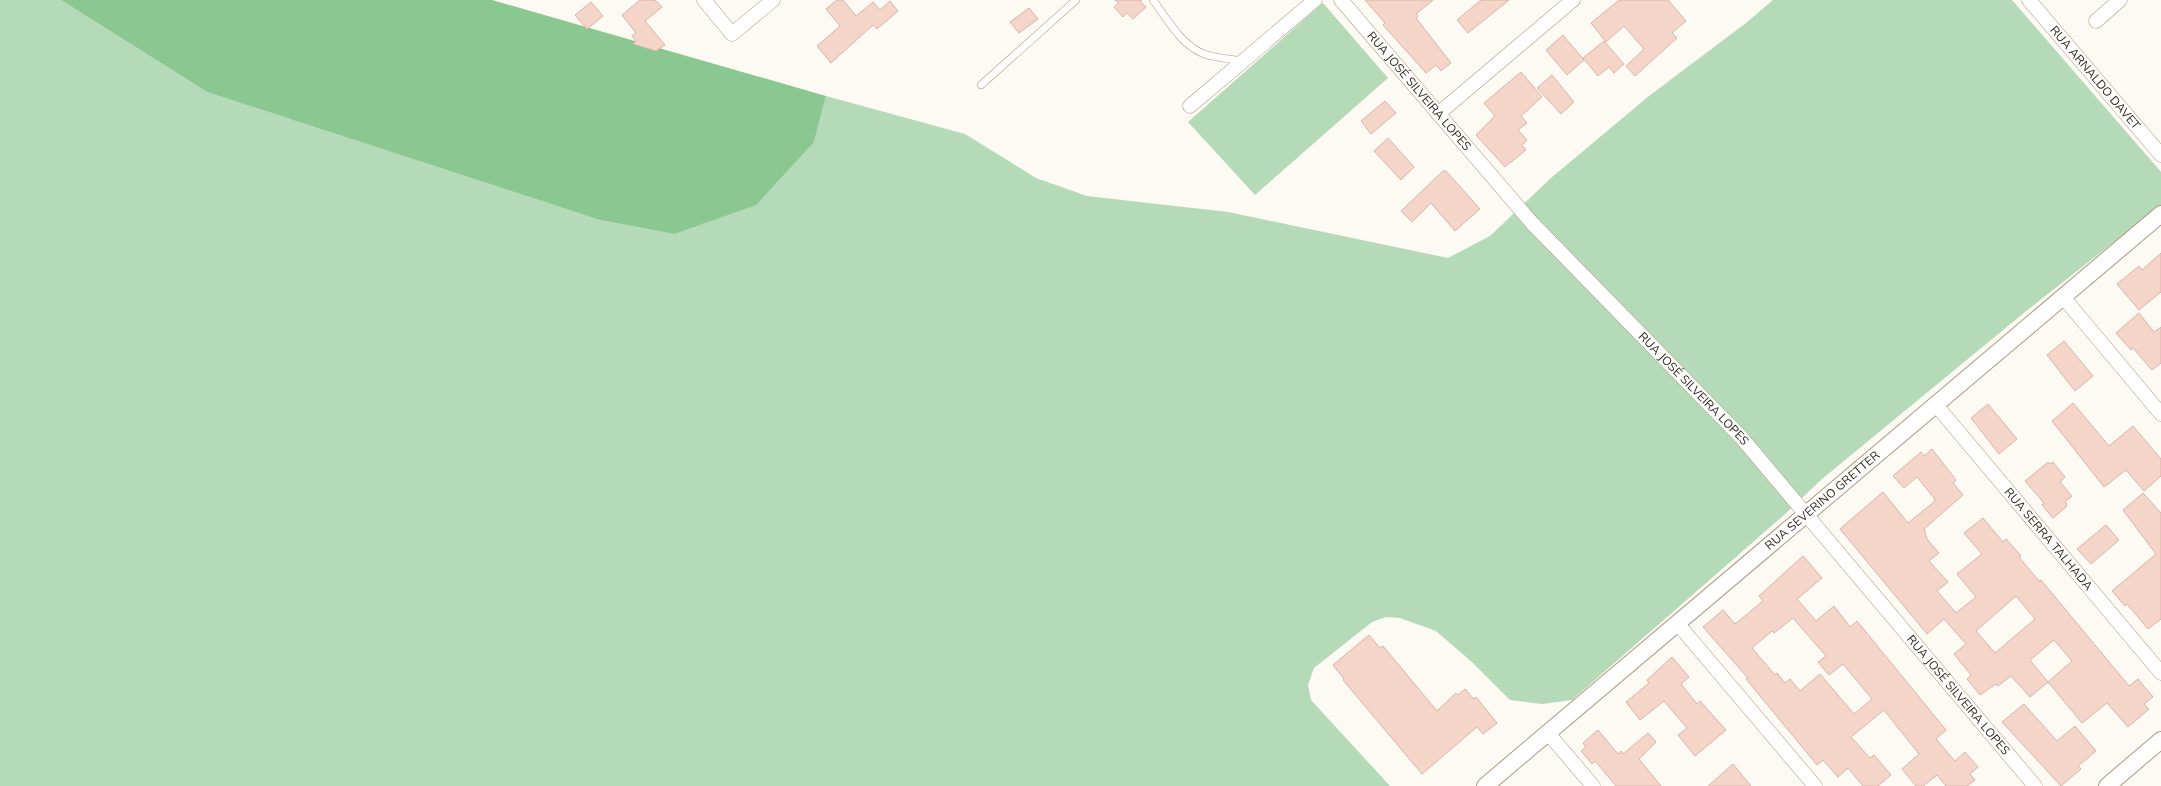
<svg xmlns="http://www.w3.org/2000/svg" width="2161" height="786" font-family="Mulish,sans-serif">
  <style>
    .green { fill: #b5dab7 }
    .forest { fill: #8bc790 }
    .building { fill: #f5d5c8; stroke: #d7b5a8; fill-rule: evenodd }
    .lines { fill: none; stroke-linecap: round; stroke-linejoin: round }
    .service-casing { stroke: #ad997f; stroke-width: 8 }
    .minor-casing { stroke: #ad997f; stroke-width: 15 }
    .tertiary-casing { stroke: #ad997f; stroke-width: 18 }
    .service { stroke: #fff; stroke-width: 7 }
    .minor { stroke: #fff; stroke-width: 14 }
    .tertiary { stroke: #fff; stroke-width: 16 }
    .labels { text-anchor: middle; stroke-width: 4; stroke-linejoin: round; paint-order: stroke }
    .street-label { font-size: 12px; fill: #30291e; stroke: #fdf9f3 }
  </style>
  <rect width="100%" height="100%" fill="#fdf9f3"/>
  <path class="green" d="M0 0H61L207 92 600 220 674 234 814 142 826 96 965 134 1036 178 1087 196 1228 212 1448 258 1490 236 1551 178 1649 96 1746 23 1773 0H2012L2161 172V205L2025 312 1822 479 1784 515 1572 700 1542 704 1510 700 1473 663 1436 631 1400 618 1386 617 1372 622 1314 668 1308 685 1311 700 1390 786H0Z
    M1323 3 1388 78 1255 195 1188 122Z"/>
  <path class="forest" d="M61 0H492L826 96 814 142 756 205 674 234 600 220 207 92Z"/>
  <path class="building" d="M640 0H655L662 7 645 21 665 45 656 51 633 44 636 41 632 36 636 33 622 15Z
    M837 0H843L856 16 873 2 880 10 890 1 898 11 877 29 873 25 831 63 817 46 840 26 826 9Z
    M1115 0H1142L1140 1 1146 7 1133 19 1127 13 1123 17 1114 7 1119 3Z
    M1365 0H1433L1416 14 1418 16 1416 18 1451 63 1441 71 1436 65 1426 73 1383 25 1385 23Z
    M1481 0H1509L1468 33 1457 20Z
    M1619 0H1668L1686 21 1672 33 1677 38 1635 76 1626 66 1644 49 1624 26 1606 42 1591 23Z
    M591 2 603 16 587 29 575 15Z
    M1029 8 1038 19 1019 33 1010 22Z
    M1563 35 1584 60 1567 75 1546 50Z
    M1604 41 1624 64 1614 73 1609 67 1598 76 1583 58Z
    M1521 72 1542 97 1521 116 1527 123 1518 130 1527 140 1522 145 1526 150 1505 167 1476 135 1495 116 1484 103Z
    M1552 75 1574 102 1561 114 1537 88Z
    M1385 101 1396 113 1371 134 1361 121Z
    M1388 138 1414 167 1401 180 1374 151Z
    M1443 171H1446L1480 209 1455 231 1431 203 1412 222 1401 211Z
    M2161 253V292L2139 310 2117 284 2139 266 2142 270Z
    M2139 313 2154 332 2161 327V363L2152 370 2133 348 2131 350 2116 333Z
    M2064 341 2093 376 2075 391 2047 355Z
    M2073 403 2109 446 2133 426 2161 459V476L2144 491 2126 470 2104 487 2052 421Z
    M1988 404 2017 439 1999 454 1971 418Z
    M1932 449 1956 480 1953 483 1963 495 1924 529 1927 539 1939 553 1929 561 1948 582 1937 591 1956 613 1976 597 1957 574 1982 554 1964 533 1983 518 2003 542 2006 539 2021 556 2019 557 2039 581 2041 580 2129 686 2138 679 2153 697 2144 704 2149 709 2128 727 2107 703 2082 723 2048 682 2030 697 2011 676 1998 686 1996 684 1980 695 1967 679 1971 675 1954 654 1966 644 1944 619 1927 634 1840 529 1883 492 1908 523 1935 501 1934 498 1917 477 1904 488 1893 476 1921 452 1924 456ZM2016 596 2035 619 1995 653 1976 631ZM2054 640 2072 661 2048 682 2030 660Z
    M2048 462 2050 464 2053 462 2065 477 2060 482 2072 496 2065 502 2067 504 2066 507 2053 518 2042 505 2044 503 2025 481Z
    M2143 493 2161 513V619L2148 629 2127 604 2125 606 2112 591 2156 554 2123 510Z
    M2106 525 2119 540 2091 564 2077 549Z
    M1803 556 1822 578 1797 599 1816 621 1834 606 1850 627 1857 621 1946 730 1936 739 1955 761 1965 752 1978 767 1970 774 1975 780 1967 786H1946L1937 775 1923 786H1916L1902 769 1919 754 1884 710 1851 737 1870 758 1874 755 1891 775 1878 786H1863L1848 768 1838 777 1823 760 1817 765 1746 679 1748 678 1703 627 1723 610 1735 624 1763 601 1759 596ZM1793 618 1826 656 1818 662 1829 675 1843 664 1872 699 1854 714 1820 674 1800 691 1790 679 1785 683 1777 673 1775 675 1752 648 1772 631 1774 633Z
    M1369 635 1380 648 1383 646 1437 711 1456 693 1458 695 1465 689 1474 699 1476 697 1497 723 1483 734 1477 727 1422 774 1343 680 1344 679 1333 665Z
    M1672 657 1689 677 1681 684 1697 704 1700 701 1726 730 1695 756 1678 735 1687 728 1664 701 1640 720 1626 702 1649 683 1647 680Z
    M2024 704 2057 741 2075 726 2096 751 2078 766 2081 769 2061 786 2002 722Z
    M1598 730 1618 754 1621 751 1623 754 1648 733 1656 742 1639 759 1661 786H1616L1595 761 1592 764 1581 751 1586 747 1583 743Z
    M1733 764 1751 786H1708Z"/>
  <g class="lines">
    <defs>
      <path id="service" d="M1153 0C1167 19 1181 45 1204 54 1216 58 1231 59 1243 61
        M981 85 1076 0"/>
      <g id="minor">
        <path d="M704 0 732 34 773 0"/>
        <path id="s1" d="M1341 0 1532 223 1740 436 2035 786"/>
        <path id="s2" d="M2029 0 2161 155"/>
        <path d="M2096 21 2120 0"/>
        <path d="M1190 106 1315 0"/>
        <path d="M1438 114 1573 0"/>
        <path d="M2063 297 2161 414"/>
        <path id="s3" d="M1936 405 2161 673"/>
        <path d="M1677 623 1815 786"/>
        <path d="M1548 733 1593 786"/>
      </g>
      <g id="tertiary">
        <path id="s4" d="M1485 786 2161 214"/>
        <path d="M2107 786 2161 740"/>
      </g>
    </defs>
    <use href="#service" class="service-casing"/>
    <use href="#minor" class="minor-casing"/>
    <use href="#tertiary" class="tertiary-casing"/>
    <use href="#service" class="service"/>
    <use href="#minor" class="minor"/>
    <use href="#tertiary" class="tertiary"/>
  </g>
  <g class="labels">
    <g class="street-label">
      <text dy="4" stroke="none"><textPath href="#s2" startOffset="102">RUA ARNALDO DAVET</textPath></text>
      <text dy="4" stroke="none"><textPath href="#s1" startOffset="120">RUA JOSÉ SILVEIRA LOPES</textPath></text>
      <text dy="4" stroke="none"><textPath href="#s1" startOffset="525">RUA JOSÉ SILVEIRA LOPES</textPath></text>
      <text dy="4" stroke="none"><textPath href="#s4" startOffset="442">RUA SEVERINO GRETTER</textPath></text>
      <text dy="4" stroke="none"><textPath href="#s3" startOffset="175">RUA SERRA TALHADA</textPath></text>
      <text dy="4" stroke="none"><textPath href="#s1" startOffset="930">RUA JOSÉ SILVEIRA LOPES</textPath></text>
    </g>
  </g>
</svg>
